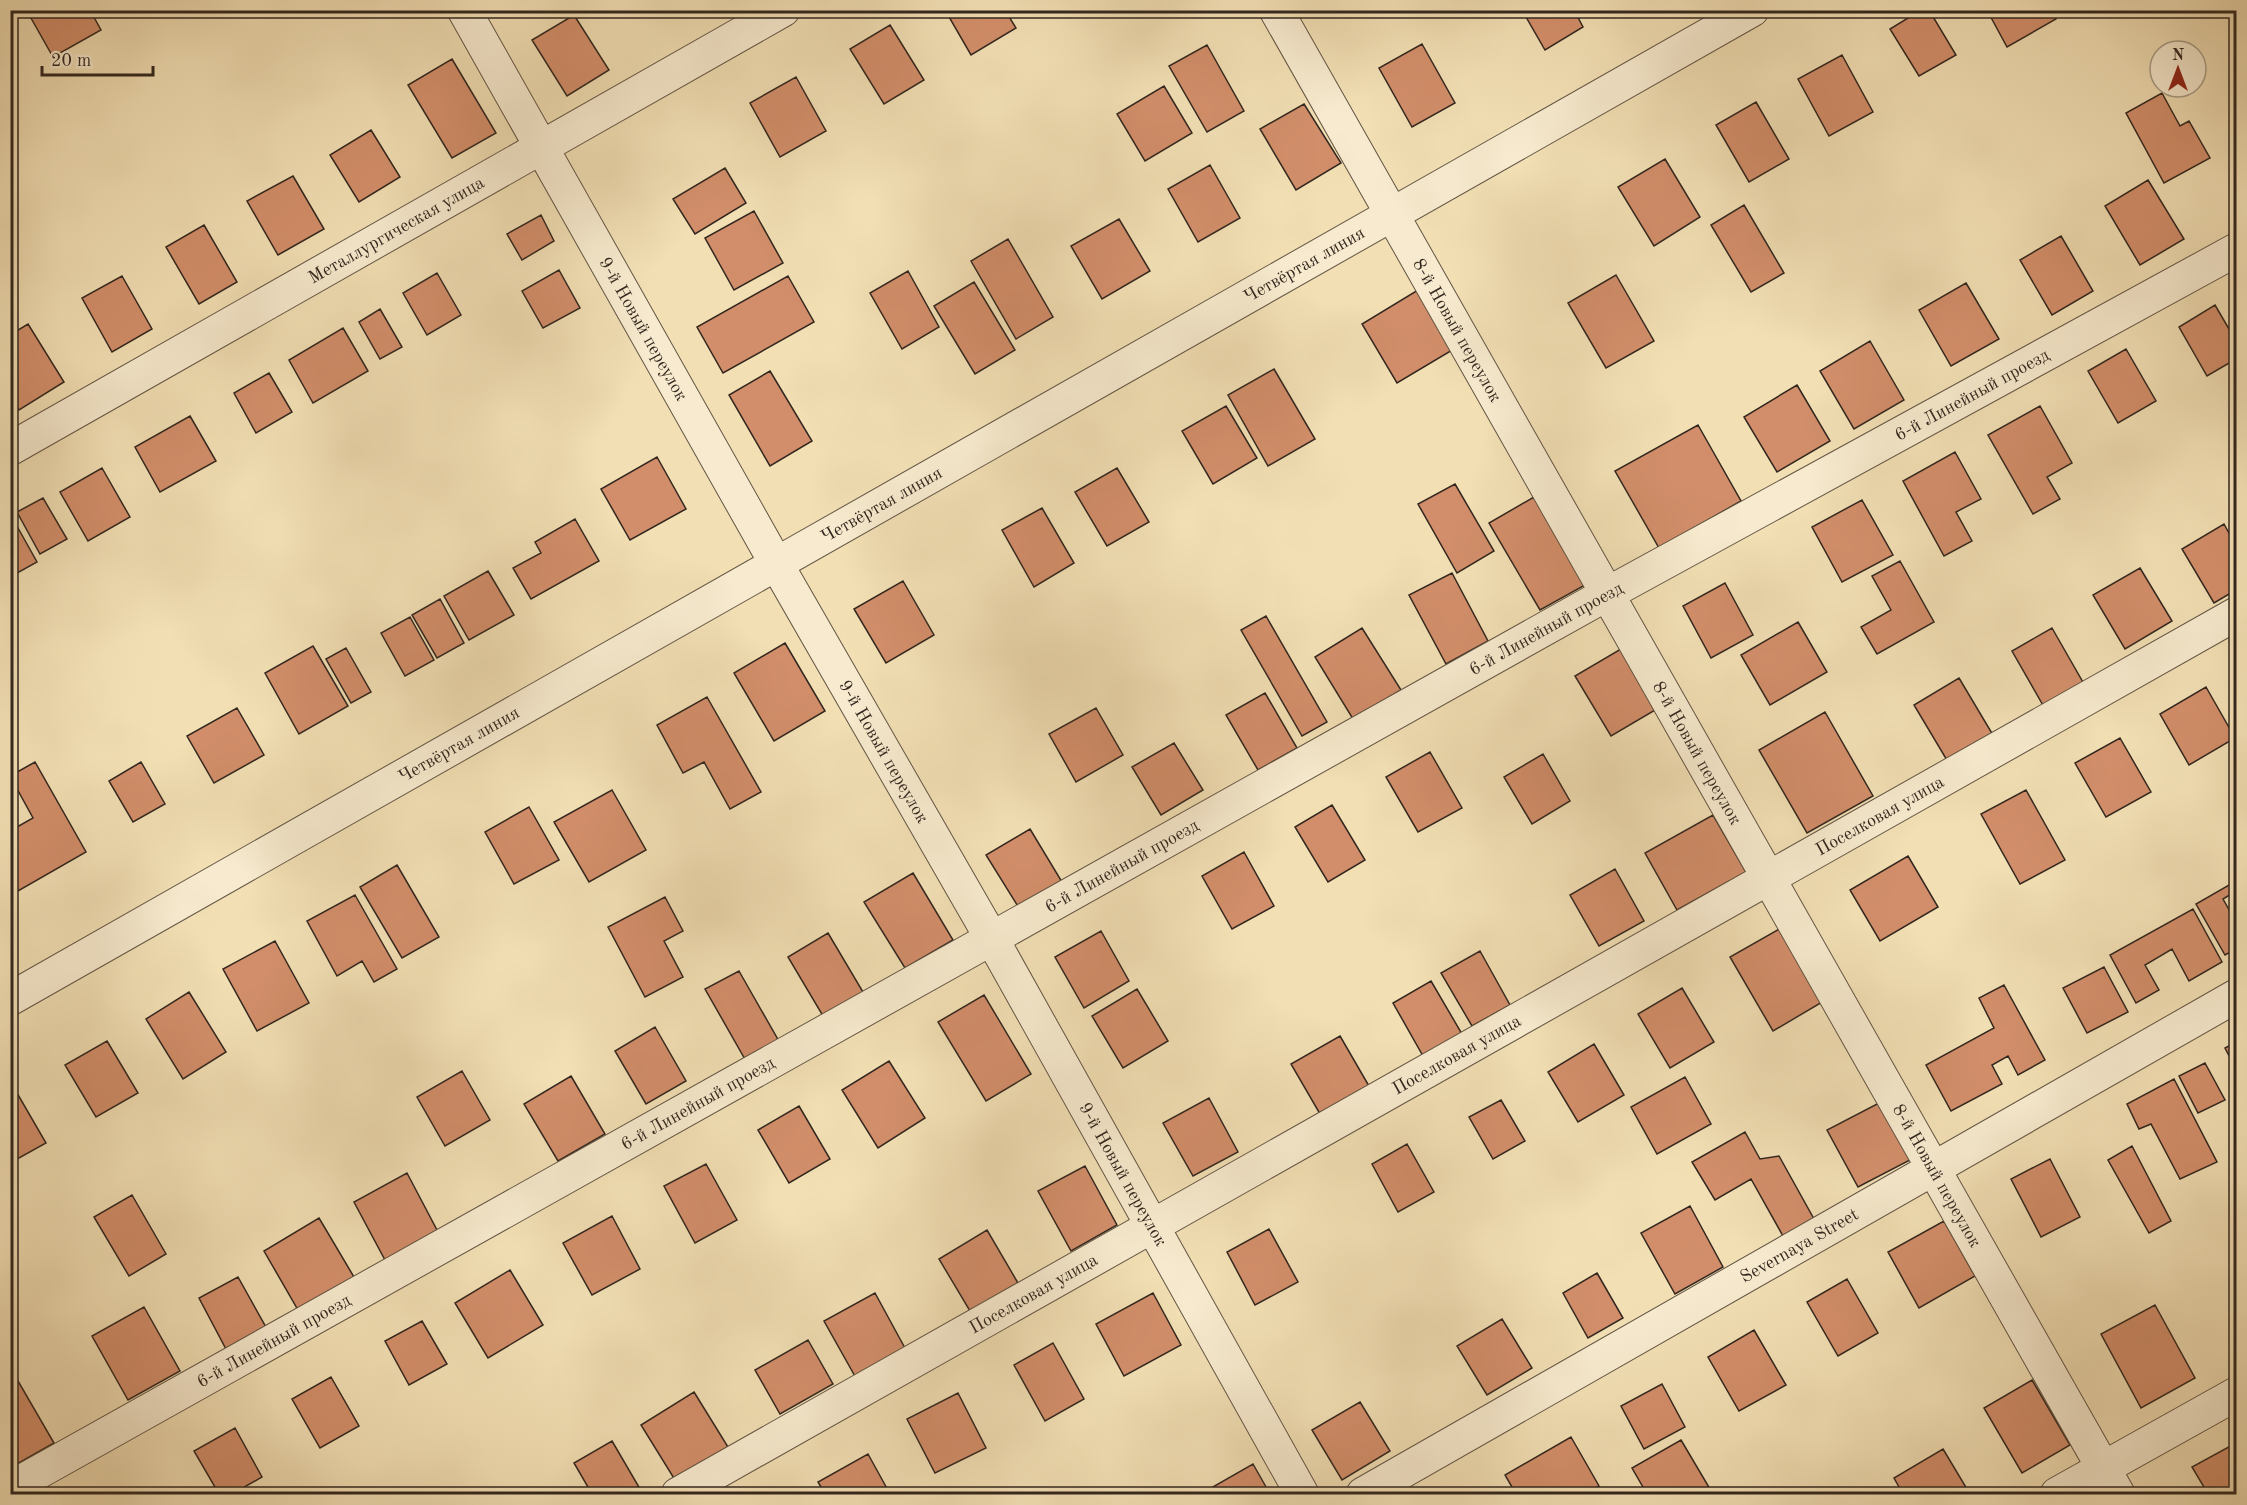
<svg xmlns="http://www.w3.org/2000/svg" width="2247" height="1505" font-family="'Old Standard TT',serif">
  <style>
    .building { fill: #d28e6a; stroke: #32271f; stroke-width: 1.5 }
    .lines { fill: none; stroke-linecap: round; stroke-linejoin: round }
    .minor-casing { stroke: #625544; stroke-width: 35 }
    .minor { stroke: #f7eace; stroke-width: 33 }
    .labels { text-anchor: middle; stroke-width: 4.5; stroke-linejoin: round; paint-order: stroke }
    .street-label { font-size: 18px; fill: #32271f; stroke: #f7eace }
  </style>
  <rect width="100%" height="100%" fill="#f2dfb4"/>
  <filter id="stains"><feTurbulence type="fractalNoise" baseFrequency=".00333" numOctaves="4"/><feColorMatrix values="0 0 0 0 .2 0 0 0 0 .09 0 0 0 0 .02 0 0 0 .5 -.17"/></filter>
  <radialGradient id="worn" r=".72"><stop offset=".6" stop-color="#630" stop-opacity="0"/><stop offset="1" stop-color="#630" stop-opacity=".3"/></radialGradient>
  <path class="building" d="M90 10 101 30 53 57 27 11Z
    M945 10H1005L1016 28 971 55Z
    M1522 10H1574L1583 27 1545 50Z
    M1921 10H1929L1956 55 1919 76 1890 29Z
    M1987 10H2052L2056 19 2007 47Z
    M574 15 609 70 567 96 532 40Z
    M890 25 924 80 884 104 850 49Z
    M1422 44 1455 103 1412 127 1379 68Z
    M1207 45 1244 111 1207 132 1169 66Z
    M1842 55 1873 112 1829 136 1798 79Z
    M452 59 496 133 452 158 408 85Z
    M796 77 826 131 780 157 750 103Z
    M1164 86 1192 133 1145 161 1117 114Z
    M2162 93 2180 126 2189 121 2210 158 2164 183 2126 113Z
    M1756 102 1789 159 1749 182 1716 125Z
    M1304 104 1341 163 1296 190 1260 129Z
    M371 130 400 177 359 202 330 155Z
    M1665 159 1700 217 1654 246 1618 187Z
    M1210 165 1240 218 1198 242 1168 189Z
    M725 168 746 203 695 234 673 199Z
    M293 176 324 229 278 255 247 201Z
    M2148 180 2184 239 2140 265 2105 206Z
    M1744 205 1784 273 1751 292 1711 225Z
    M754 211 783 263 734 290 705 238Z
    M541 215 554 241 522 260 507 234Z
    M1119 219 1150 271 1102 299 1071 246Z
    M204 225 237 282 199 304 166 247Z
    M2061 236 2093 291 2052 315 2020 260Z
    M1008 239 1053 317 1016 339 971 261Z
    M559 270 580 308 543 328 522 291Z
    M908 271 939 327 902 349 870 293Z
    M437 273 461 315 427 335 403 293Z
    M1616 275 1654 341 1606 368 1568 303Z
    M122 276 152 329 112 352 82 298Z
    M788 276 814 322 723 373 697 327Z
    M974 282 1015 350 975 374 934 306Z
    M1966 283 1999 339 1951 366 1919 310Z
    M1418 290 1454 349 1397 383 1362 324Z
    M2215 305 2236 341V359L2207 376 2179 327Z
    M380 309 402 347 380 359 359 322Z
    M28 324 64 382 19 410 10 397V335Z
    M343 328 368 371 313 403 289 360Z
    M1870 341 1904 400 1854 429 1820 371Z
    M2126 349 2156 401 2118 423 2088 371Z
    M1274 369 1315 439 1268 466 1228 395Z
    M770 371 812 441 770 466 729 395Z
    M269 373 292 412 256 433 234 393Z
    M1797 385 1830 441 1777 472 1744 417Z
    M1226 406 1257 458 1213 484 1182 431Z
    M2040 406 2072 463 2047 477 2060 499 2033 514 1988 435Z
    M190 416 216 461 160 492 135 447Z
    M1698 425 1741 501 1659 548 1615 471Z
    M1955 452 1981 499 1956 512 1972 541 1944 556 1903 481Z
    M657 457 686 509 630 540 601 489Z
    M102 468 130 517 88 541 60 492Z
    M1117 468 1149 522 1107 546 1075 492Z
    M1455 484 1494 551 1457 573 1418 504Z
    M1534 497 1585 585 1540 610 1489 523Z
    M43 498 67 539 40 554 17 512Z
    M1862 500 1893 555 1842 582 1812 527Z
    M1042 508 1074 563 1034 587 1002 530Z
    M13 519 37 562 10 577V520Z
    M575 519 599 561 531 599 513 568 541 553 535 542Z
    M2224 524 2236 546V590L2214 603 2182 549Z
    M1900 561 1934 622 1877 654 1861 627 1891 610 1872 576Z
    M2140 568 2172 621 2125 649 2093 595Z
    M488 571 514 615 469 640 444 596Z
    M1452 573 1488 641 1446 664 1409 595Z
    M903 581 934 635 886 663 854 609Z
    M1725 583 1753 635 1711 658 1683 606Z
    M440 599 464 643 437 658 412 615Z
    M1266 616 1327 722 1302 736 1241 630Z
    M410 617 434 660 405 676 381 633Z
    M1798 622 1827 672 1770 705 1741 655Z
    M1362 628 1401 690 1353 719 1315 657Z
    M2052 628 2084 684 2044 707 2012 651Z
    M785 643 825 711 774 741 734 673Z
    M313 646 348 706 299 734 265 673Z
    M1626 646 1662 706 1611 736 1575 676Z
    M346 648 371 692 351 703 326 659Z
    M1959 678 1993 735 1948 762 1914 705Z
    M2206 687 2235 738 2189 765 2160 714Z
    M1265 693 1297 748 1258 770 1226 715Z
    M707 697 761 792 730 809 704 762 683 773 657 725Z
    M237 708 264 755 214 783 187 736Z
    M1096 708 1123 755 1076 782 1049 734Z
    M1825 712 1873 796 1807 833 1759 750Z
    M2120 738 2151 792 2106 817 2075 763Z
    M1174 743 1203 790 1161 815 1132 767Z
    M1430 752 1462 808 1418 832 1386 777Z
    M1543 754 1570 801 1532 824 1504 777Z
    M35 762 86 852 18 891 10 878V831L33 818 10 776Z
    M141 762 165 804 133 822 109 781Z
    M612 790 646 850 589 882 554 822Z
    M2026 790 2065 860 2020 884 1981 814Z
    M1332 805 1365 860 1328 882 1295 827Z
    M529 807 559 860 514 884 485 832Z
    M1713 815 1746 872 1677 910 1645 853Z
    M1030 829 1062 882 1019 908 986 855Z
    M1244 852 1274 906 1232 929 1202 876Z
    M1908 856 1938 907 1880 941 1850 890Z
    M397 865 439 937 402 958 360 887Z
    M1615 869 1644 921 1599 946 1570 895Z
    M913 873 953 940 905 968 864 902Z
    M2236 881V891L2223 899 2236 922V949L2225 955 2196 904Z
    M355 895 397 969 374 982 362 961 337 976 307 921Z
    M665 897 683 931 664 941 683 977 645 997 608 927Z
    M2193 909 2222 962 2189 981 2172 949 2145 965 2159 990 2136 1003 2110 955Z
    M1781 928 1824 1001 1773 1031 1730 957Z
    M1101 931 1129 981 1084 1008 1055 957Z
    M828 933 863 992 823 1016 788 957Z
    M275 941 309 1003 257 1031 223 969Z
    M1480 951 1510 1005 1472 1026 1441 973Z
    M2104 967 2128 1012 2087 1033 2063 988Z
    M739 971 780 1043 746 1061 705 989Z
    M1431 981 1462 1034 1423 1056 1393 1003Z
    M2004 985 2045 1060 2018 1075 2008 1056 1992 1065 2002 1084 1951 1111 1926 1065 1994 1028 1979 998Z
    M1682 988 1714 1042 1670 1068 1638 1014Z
    M1137 989 1168 1041 1123 1068 1092 1016Z
    M189 992 226 1052 183 1079 146 1019Z
    M984 995 1031 1074 986 1101 938 1022Z
    M655 1027 686 1081 646 1104 615 1051Z
    M1340 1036 1369 1086 1320 1114 1291 1064Z
    M107 1041 138 1093 96 1117 65 1065Z
    M2236 1042V1069L2225 1048Z
    M1594 1044 1624 1095 1578 1122 1548 1072Z
    M889 1061 925 1118 878 1148 842 1090Z
    M2205 1063 2225 1100 2198 1113 2179 1076Z
    M462 1071 490 1120 445 1146 417 1097Z
    M571 1076 605 1134 558 1161 524 1104Z
    M1685 1077 1711 1124 1657 1154 1631 1107Z
    M2174 1079 2217 1162 2180 1179 2151 1124 2139 1129 2127 1104Z
    M17 1093 46 1143 10 1163V1097Z
    M1209 1098 1238 1152 1193 1176 1163 1123Z
    M1501 1100 1525 1141 1493 1159 1469 1117Z
    M1879 1103 1910 1160 1858 1187 1827 1130Z
    M799 1106 830 1159 789 1183 758 1130Z
    M1745 1132 1760 1159 1779 1156 1814 1219 1783 1236 1751 1179 1715 1200 1692 1162Z
    M1407 1144 1434 1192 1398 1212 1372 1164Z
    M2132 1146 2171 1221 2149 1233 2108 1160Z
    M2050 1159 2080 1217 2041 1237 2011 1179Z
    M706 1164 737 1220 695 1243 664 1186Z
    M1085 1166 1117 1225 1071 1251 1038 1191Z
    M407 1173 438 1232 385 1260 354 1202Z
    M132 1195 166 1254 129 1276 94 1217Z
    M1690 1206 1723 1267 1675 1294 1641 1233Z
    M612 1216 640 1269 592 1295 563 1243Z
    M319 1218 354 1277 298 1310 264 1251Z
    M1944 1221 1975 1276 1919 1308 1888 1252Z
    M1269 1229 1298 1282 1255 1305 1227 1252Z
    M987 1230 1018 1283 970 1311 939 1259Z
    M510 1270 543 1325 488 1358 455 1303Z
    M1597 1273 1623 1318 1588 1338 1563 1293Z
    M238 1277 267 1329 227 1351 199 1298Z
    M1847 1279 1878 1333 1838 1356 1807 1302Z
    M875 1293 906 1350 856 1378 824 1321Z
    M1153 1293 1181 1345 1124 1376 1096 1324Z
    M2155 1305 2195 1378 2141 1408 2101 1334Z
    M144 1307 180 1371 128 1400 92 1336Z
    M1502 1319 1532 1368 1487 1395 1457 1346Z
    M422 1321 447 1364 409 1385 385 1341Z
    M1754 1330 1786 1385 1739 1411 1708 1357Z
    M808 1340 833 1384 780 1414 755 1370Z
    M1053 1343 1084 1399 1045 1421 1014 1365Z
    M331 1377 359 1426 320 1448 292 1399Z
    M2032 1380 2070 1445 2022 1473 1984 1408Z
    M18 1381 54 1443 10 1468V1385Z
    M1662 1384 1685 1427 1644 1449 1621 1406Z
    M694 1392 728 1447 675 1480 641 1425Z
    M958 1393 986 1448 935 1473 907 1419Z
    M1360 1402 1390 1451 1342 1480 1312 1430Z
    M235 1428 262 1477 232 1494H219L194 1451Z
    M1571 1437 1599 1486 1585 1494H1516L1505 1475Z
    M1681 1440 1713 1494H1647L1632 1468Z
    M612 1441 643 1494H592L574 1463Z
    M2236 1443V1494H2208L2192 1467Z
    M1943 1449 1970 1494H1903L1894 1478Z
    M868 1454 890 1494H825L818 1482Z
    M1253 1464 1270 1494H1205L1204 1492Z"/>
  <g class="lines">
    <defs>
      <g id="minor">
        <path id="s1" d="M464 10 777 565 992 939 1302 1494"/>
        <path id="s2" d="M1276 10 2118 1494"/>
        <path id="s3" d="M10 449 783 10"/>
        <path id="s4" d="M10 999 1752 10"/>
        <path id="s5" d="M10 1488 1607 594 2236 250"/>
        <path id="s6" d="M678 1494 2236 614"/>
        <path id="s7" d="M1363 1494 2236 996"/>
        <path d="M2057 1494 2236 1394"/>
      </g>
    </defs>
    <use href="#minor" class="minor-casing"/>
    <use href="#minor" class="minor"/>
  </g>
  <g class="labels">
    <g class="street-label">
      <text dy="6" stroke="none"><textPath href="#s3" startOffset="444">Металлургическая улица</textPath></text>
      <text dy="6" stroke="none"><textPath href="#s4" startOffset="1488">Четвёртая линия</textPath></text>
      <text dy="6" stroke="none"><textPath href="#s1" startOffset="366">9-й Новый переулок</textPath></text>
      <text dy="6" stroke="none"><textPath href="#s2" startOffset="368">8-й Новый переулок</textPath></text>
      <text dy="6" stroke="none"><textPath href="#s5" startOffset="2246">6-й Линейный проезд</textPath></text>
      <text dy="6" stroke="none"><textPath href="#s4" startOffset="1002">Четвёртая линия</textPath></text>
      <text dy="6" stroke="none"><textPath href="#s5" startOffset="1760">6-й Линейный проезд</textPath></text>
      <text dy="6" stroke="none"><textPath href="#s4" startOffset="516">Четвёртая линия</textPath></text>
      <text dy="6" stroke="none"><textPath href="#s1" startOffset="852">9-й Новый переулок</textPath></text>
      <text dy="6" stroke="none"><textPath href="#s2" startOffset="854">8-й Новый переулок</textPath></text>
      <text dy="6" stroke="none"><textPath href="#s6" startOffset="1380">Поселковая улица</textPath></text>
      <text dy="6" stroke="none"><textPath href="#s5" startOffset="1274">6-й Линейный проезд</textPath></text>
      <text dy="6" stroke="none"><textPath href="#s6" startOffset="894">Поселковая улица</textPath></text>
      <text dy="6" stroke="none"><textPath href="#s5" startOffset="788">6-й Линейный проезд</textPath></text>
      <text dy="6" stroke="none"><textPath href="#s1" startOffset="1338">9-й Новый переулок</textPath></text>
      <text dy="6" stroke="none"><textPath href="#s2" startOffset="1340">8-й Новый переулок</textPath></text>
      <text dy="6" stroke="none"><textPath href="#s7" startOffset="502">Severnaya Street</textPath></text>
      <text dy="6" stroke="none"><textPath href="#s6" startOffset="408">Поселковая улица</textPath></text>
      <text dy="6" stroke="none"><textPath href="#s5" startOffset="302">6-й Линейный проезд</textPath></text>
    </g>
  </g>
  <rect width="2247" height="1505" fill="none" stroke="#f2dfb4" stroke-width="36"/>
  <rect x="12" y="12" width="2223" height="1481" fill="none" stroke="#32271f" stroke-width="3"/>
  <rect x="18" y="18" width="2211" height="1469" fill="none" stroke="#32271f" stroke-width="1.5"/>
  <g transform="translate(2178 69)"><circle r="28" fill="#f7eace" stroke="#a89c88" stroke-width="1.5"/>
  <path d="M0-4.5L10 22L0 15L-10 22Z" fill="#8f2418"/>
  <text y="-9" font-size="16" font-weight="bold" text-anchor="middle" fill="#32271f">N</text>
  </g>
  <path d="M42 66v9h111v-9" fill="none" stroke="#32271f" stroke-width="3"/>
  <text x="51" y="66" font-size="18" fill="#32271f" stroke="#f7eace" stroke-width="4.5" paint-order="stroke">20 m</text>
  <rect width="100%" height="100%" filter="url(#stains)"/>
  <rect width="100%" height="100%" fill="url(#worn)"/>
</svg>
